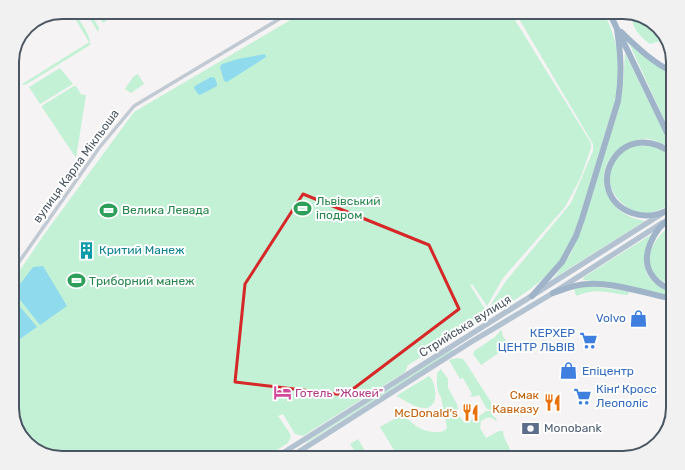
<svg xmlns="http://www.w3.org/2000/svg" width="685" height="470" font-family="Rubik,sans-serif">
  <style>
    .green { fill: #c3f1d5 }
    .water { fill: #90daee }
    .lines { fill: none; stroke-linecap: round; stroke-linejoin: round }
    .minor { stroke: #c1cad2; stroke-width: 3.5 }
    .primary { stroke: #b3c2d1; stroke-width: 5.5 }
    .trunk { stroke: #9fb4c9; stroke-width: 6 }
    .marked { fill: none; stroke: #d62828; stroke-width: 3; stroke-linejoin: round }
    .labels { text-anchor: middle; stroke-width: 4; stroke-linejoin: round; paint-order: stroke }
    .street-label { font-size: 12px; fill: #4a5661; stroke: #fff }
    .leisure-label { font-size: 12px; fill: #27864d; stroke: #fff; text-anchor: start }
    .culture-label { font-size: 12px; fill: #0d838f; stroke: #fff; text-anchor: start }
    .shop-label { font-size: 12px; fill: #366cbe; stroke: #fff; text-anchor: end }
    .hotel-label { font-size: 12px; fill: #b23c85; stroke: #fff; text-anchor: start }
    .food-label { font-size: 12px; fill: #c56008; stroke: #fff; text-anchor: end }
    .service-label { font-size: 12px; fill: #4e5e75; stroke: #fff; text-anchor: start }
    .rim { fill: none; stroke: #4a5661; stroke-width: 2 }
  </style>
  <rect width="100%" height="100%" fill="#f5f3f3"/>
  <path class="green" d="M71 12H74C79 20 92 37 90 45L27 84 23 85 22 84 88 43 89 42Z
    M86 12H108L106 21 103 23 97 13 92 16 99 28 98 32Z
    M304 12H510L591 143V148L580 179 565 207 503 278 487 306 472 284 470 285 485 309 477 323 408 365 405 372 303 436 295 434 283 414 278 416 289 432 291 437 288 443 264 458H62L34 449 19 433 12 411V282L43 236 134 112Z
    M515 12H603C606 18 609 23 611 29 620 51 620 78 615 101 607 128 598 155 590 183 581 213 574 248 551 271 534 289 512 301 492 315L488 309 506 281 571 203 593 151V144Z
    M632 15 651 21 667 39 650 44C639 36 632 28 632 15Z
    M629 43 647 59 673 75V139Z
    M625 53 672 149C665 145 657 141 649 139 641 138 633 141 626 144 596 160 597 197 625 214 631 218 638 219 645 221L554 278 570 255 583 225 619 105 623 86Z
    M60 68 73 84 40 104 29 87Z
    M138 74 144 84 131 93 125 89 133 77Z
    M74 86H76L81 94 86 95 76 158 42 107 43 105Z
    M649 145 666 151 673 157V202C665 207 657 212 648 213 640 214 633 211 627 207 603 191 604 160 630 147 635 145 643 146 649 145Z
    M673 224V286C636 273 647 242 673 224Z
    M652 234C638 261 642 283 673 292V297L604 282 583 280 584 277Z
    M589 286 628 291 629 294 627 295C610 293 594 287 577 296L575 293 574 288Z
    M501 330 502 331C502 338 506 341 512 344L481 365 473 354 474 351 495 337Z
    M451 350H453L452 352 306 443 307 441Z
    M457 358 463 359 466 363 491 402 492 407 491 410 487 409 479 395 473 397 470 396 472 394 463 378 460 379 449 360Z
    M441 369 448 379V388L457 404 459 416 464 422C470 422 482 415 486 411H491L493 416 497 419 496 421C490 416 488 417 481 421L480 428 486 438 499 431H503L504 437 514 458H393L397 455 380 427 403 414C412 424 421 432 436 432 441 432 444 432 447 428L441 397C436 391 437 381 437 373Z
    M429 376C436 382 440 406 426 408 416 409 405 400 396 396Z
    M358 439 369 458H359L350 444Z"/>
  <path class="water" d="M265 54 266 57 227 82 224 81 220 67 222 64 238 59Z
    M211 77 215 78 217 84V86L200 95 198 94 194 88 195 86Z
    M43 266 67 306 40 325 14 292 33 267Z
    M12 297 37 327 17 341 12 337Z"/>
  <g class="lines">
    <path class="minor" d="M12 272 99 148 134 106 291 12"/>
    <path class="primary" d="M275 458 663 213
      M289 458 471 342 553 293 662 223"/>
    <path class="trunk" d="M609 12 673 145
      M621 32C637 47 653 63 673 72
      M673 154C619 113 579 193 632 213 646 218 661 215 673 207
      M673 216C654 228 637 258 654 278 659 284 666 288 673 289
      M553 293C564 289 576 284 588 284 612 282 649 294 673 299
      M532 296 562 262 576 236 582 219 618 101C622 75 621 56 617 29"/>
  </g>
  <path class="marked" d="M303 194 429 245 459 309 345 395 235 382 245 284Z"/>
  <defs>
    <symbol id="stadium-bare" viewBox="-9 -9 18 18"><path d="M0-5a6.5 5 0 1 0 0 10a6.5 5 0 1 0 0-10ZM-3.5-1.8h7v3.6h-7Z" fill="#2e9e5b" stroke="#fff" stroke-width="2.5" paint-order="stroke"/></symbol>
    <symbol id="building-bare" viewBox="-9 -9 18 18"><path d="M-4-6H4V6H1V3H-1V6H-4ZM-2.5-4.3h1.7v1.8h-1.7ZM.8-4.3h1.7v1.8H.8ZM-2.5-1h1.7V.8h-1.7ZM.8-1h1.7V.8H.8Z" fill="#0f9aa8" stroke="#fff" stroke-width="2.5" paint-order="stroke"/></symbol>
    <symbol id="shop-bare" viewBox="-9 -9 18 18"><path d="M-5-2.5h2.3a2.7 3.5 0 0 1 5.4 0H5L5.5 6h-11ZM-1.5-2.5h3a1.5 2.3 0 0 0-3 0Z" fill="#3f7fe0" stroke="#fff" stroke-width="2.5" paint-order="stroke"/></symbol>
    <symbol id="supermarket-bare" viewBox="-9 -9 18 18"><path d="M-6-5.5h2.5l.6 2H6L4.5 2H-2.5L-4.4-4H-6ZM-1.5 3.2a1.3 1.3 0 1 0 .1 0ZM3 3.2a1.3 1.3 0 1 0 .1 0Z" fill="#3f7fe0" stroke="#fff" stroke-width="2.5" paint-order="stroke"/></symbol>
    <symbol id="hotel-bare" viewBox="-9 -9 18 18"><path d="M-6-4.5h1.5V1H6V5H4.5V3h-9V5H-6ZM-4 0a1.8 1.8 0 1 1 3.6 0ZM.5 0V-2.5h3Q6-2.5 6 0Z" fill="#d1479c" stroke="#fff" stroke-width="2.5" paint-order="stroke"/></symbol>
    <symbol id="restaurant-bare" viewBox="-9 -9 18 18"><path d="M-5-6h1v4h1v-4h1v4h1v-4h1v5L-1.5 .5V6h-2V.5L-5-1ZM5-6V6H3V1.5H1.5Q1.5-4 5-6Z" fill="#e8710a" stroke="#fff" stroke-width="2.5" paint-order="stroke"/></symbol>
    <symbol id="bank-bare" viewBox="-9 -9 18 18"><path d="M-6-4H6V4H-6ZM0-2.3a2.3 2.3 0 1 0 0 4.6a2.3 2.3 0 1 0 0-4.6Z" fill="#5c6f8a" stroke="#fff" stroke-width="2.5" paint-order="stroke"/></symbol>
  </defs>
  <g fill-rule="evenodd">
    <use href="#stadium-bare" x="290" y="196" width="25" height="25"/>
    <use href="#stadium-bare" x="96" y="198" width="25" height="25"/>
    <use href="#building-bare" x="74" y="238" width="25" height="25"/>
    <use href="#stadium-bare" x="64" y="268" width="25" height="25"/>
    <use href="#shop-bare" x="626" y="306" width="25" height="25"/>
    <use href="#supermarket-bare" x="576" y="328" width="25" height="25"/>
    <use href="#shop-bare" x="556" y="358" width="25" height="25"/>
    <use href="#hotel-bare" x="270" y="380" width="25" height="25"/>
    <use href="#supermarket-bare" x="570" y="384" width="25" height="25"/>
    <use href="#restaurant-bare" x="540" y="390" width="25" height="25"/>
    <use href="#restaurant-bare" x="458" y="400" width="25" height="25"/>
    <use href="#bank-bare" x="518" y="416" width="25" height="25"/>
  </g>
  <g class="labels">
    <g class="street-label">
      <text transform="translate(76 166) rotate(-54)" y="4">вулиця Карла Мікльоша</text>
      <text transform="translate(465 326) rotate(-32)" y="4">Стрийська вулиця</text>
    </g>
    <g class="leisure-label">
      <text x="316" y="205">Львівський<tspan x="316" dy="14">іподром</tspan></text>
      <text x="122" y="214">Велика Левада</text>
      <text x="89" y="285">Триборний манеж</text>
    </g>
    <g class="culture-label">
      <text x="99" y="254">Критий Манеж</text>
    </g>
    <g class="shop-label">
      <text x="626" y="322">Volvo</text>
      <text x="575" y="337">КЕРХЕР<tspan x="575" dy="14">ЦЕНТР ЛЬВІВ</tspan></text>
      <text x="582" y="375" text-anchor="start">Епіцентр</text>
      <text x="596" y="393" text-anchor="start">Кінґ Кросс<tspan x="596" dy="14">Леополіс</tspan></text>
    </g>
    <g class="hotel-label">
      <text x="295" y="397">Готель "Жокей"</text>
    </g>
    <g class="food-label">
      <text x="539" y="399">Смак<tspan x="539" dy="14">Кавказу</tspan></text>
      <text x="458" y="417">McDonald's</text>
    </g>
    <g class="service-label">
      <text x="544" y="432">Monobank</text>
    </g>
  </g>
  <path d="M0 0H685V470H0ZM62 19H623A43 43 0 0 1 666 62V408A43 43 0 0 1 623 451H62A43 43 0 0 1 19 408V62A43 43 0 0 1 62 19Z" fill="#f1f1f2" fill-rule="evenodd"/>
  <path class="rim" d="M62 19H623A43 43 0 0 1 666 62V408A43 43 0 0 1 623 451H62A43 43 0 0 1 19 408V62A43 43 0 0 1 62 19Z"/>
</svg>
